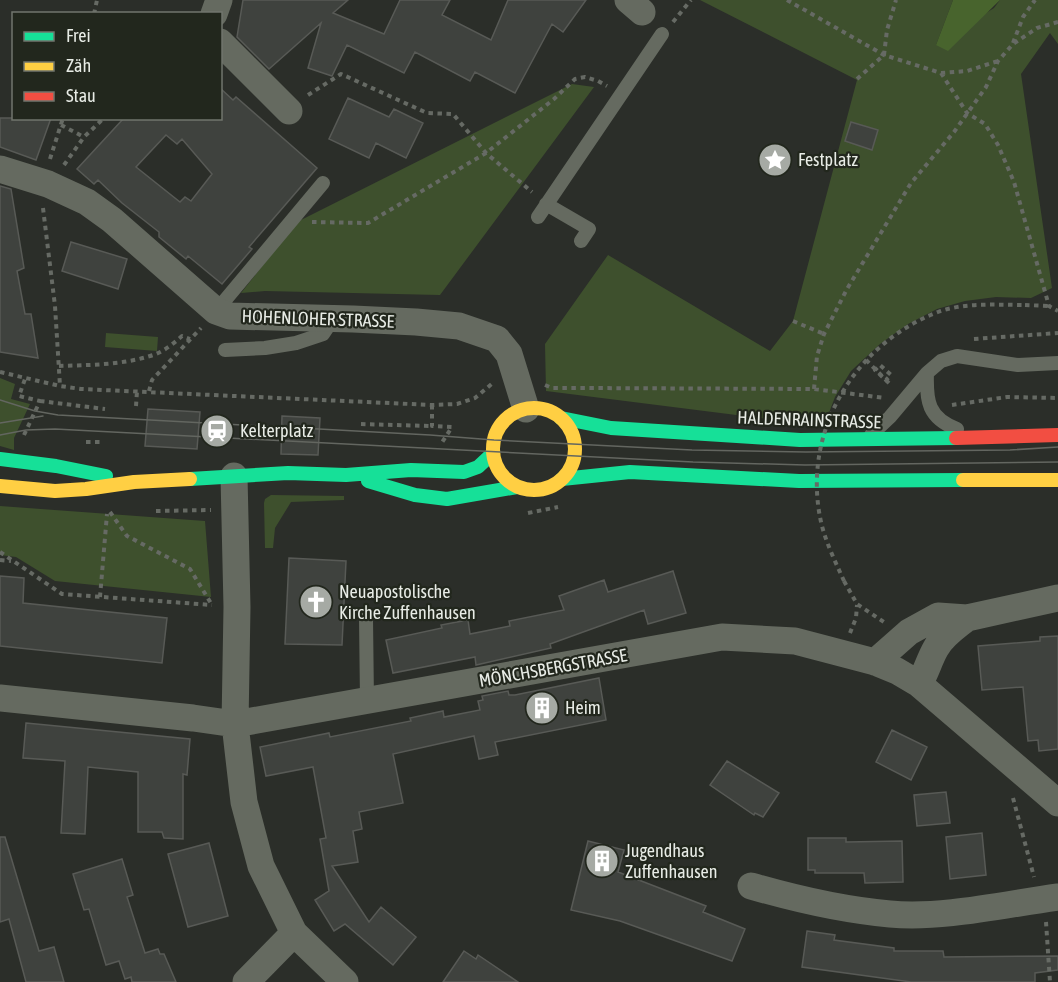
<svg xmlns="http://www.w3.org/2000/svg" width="1058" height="982" font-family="'Asap Condensed',sans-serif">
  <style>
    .green { fill: #3e502d }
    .water { fill: #48642d }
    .building { fill: #3f423e; stroke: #585a56; stroke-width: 1.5; fill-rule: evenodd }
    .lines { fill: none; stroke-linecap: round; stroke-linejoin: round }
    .path { stroke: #666a64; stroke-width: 4; stroke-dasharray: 4.5 4.5; stroke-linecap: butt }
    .lane { stroke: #656a60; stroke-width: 14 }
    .street { stroke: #656a60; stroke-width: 27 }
    .fast { stroke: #16e098; stroke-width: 14 }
    .slow { stroke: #ffcf43; stroke-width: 14 }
    .jam { stroke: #f24e42; stroke-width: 14 }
    .tram { stroke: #636660; stroke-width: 1.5 }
    .path-bridge { stroke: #666a64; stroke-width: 4; stroke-dasharray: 4.5 4.5; stroke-linecap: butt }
    .labels { text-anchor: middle; stroke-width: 4.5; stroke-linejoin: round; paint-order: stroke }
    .poi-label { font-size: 18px; fill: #e8ece6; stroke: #22271d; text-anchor: start }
    .street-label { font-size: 18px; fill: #e8ece6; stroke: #22271d }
  </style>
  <rect width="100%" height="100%" fill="#2b2e29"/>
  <path class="green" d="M700 0H953L936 45 994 8 1000 0H1058V44L1050 33 1021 74 1052 288 1031 298 996 297 965 301 937 309 908 324 880 344 851 371 835 397 824 426 546 391 545 344 608 255 770 351 793 321 857 80Z
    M572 84 594 87 440 295 265 291 241 293 297 222Z
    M106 333 158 337 157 351 105 347Z
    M0 378 15 384 11 399 30 404 14 438V450L0 446Z
    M271 495 344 496V500L291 502 275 528 273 548H265L264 503 265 499Z
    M0 506 205 521 211 597 55 581 16 557 0 555Z"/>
  <path class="water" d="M953 0H1000L948 51 936 45Z"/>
  <path class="building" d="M243 0H348L333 13 384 34 400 0H450L442 15 491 40 508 0H586L563 32 552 24 515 93 475 72 470 81 415 52 404 73 347 45 332 76 308 68 321 23 269 69 237 37Z
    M220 88 233 100 236 97 317 168 249 247 252 249 222 284 188 256 186 259 159 237V232L122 203 98 180 94 184 77 169 124 118H220ZM166 135 177 144 182 139 212 174 191 201 185 197 180 202 136 167Z
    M348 98 389 117 394 109 423 123 406 158 376 143 369 158 329 139Z
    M0 118H51L36 160 0 147Z
    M851 122 878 130 872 150 845 141Z
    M0 186 11 189 24 268 17 271 25 314H31L38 358 0 352Z
    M71 242 127 259 118 289 62 271Z
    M148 409 200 412 197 449 145 446Z
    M282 416 320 418 318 455 281 454Z
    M289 558 346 561 342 645 285 644Z
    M673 571 686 613 648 624 644 610 550 644 551 648 476 665 475 657 393 673 386 640 442 628 441 625 468 620 470 634 510 626 509 621 564 610 559 596 604 580 608 592Z
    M0 576 24 578 23 603 167 618 162 663 0 646Z
    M1058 636V749L1039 751 1038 740 1028 741 1023 687 982 690 978 646 1040 641V637Z
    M599 678 606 720 495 742 498 755 479 759 474 736 393 754 403 803 359 812 362 829 353 831 358 862 332 866 369 922 381 907 416 937 393 965 345 924 334 931 315 900 329 891 320 839 326 838 313 767 266 776 260 747 329 733 330 737 411 721 410 718 443 711 444 717 480 710 478 701 483 700 482 696 508 691 509 695H515Z
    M26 723 190 739 187 775 183 774V839L164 838 162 832H138V772L88 767 85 834 61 833 65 761 23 758Z
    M892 730 927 747 911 780 876 762Z
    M727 761 779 793 763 817 755 813 754 815 710 785Z
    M946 792 950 823 917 826 914 795Z
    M982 833 986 875 950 879 946 837Z
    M0 837H5L39 951 54 947 64 982H26L9 919 0 922Z
    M808 838H846V842L902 841 903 882 865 883 864 873H815V870H808Z
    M588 841 624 850 618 872 706 906 703 912 745 929 732 961 620 921 571 910Z
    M209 843 228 916 188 927 168 854Z
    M122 859 133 895 127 897 145 953 158 949 160 954H164L176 982H132L131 977 125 979 119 961 106 965 89 909 84 910 73 874Z
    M807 931 835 935 834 940 894 948V951H943L944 957 1058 956V970L1035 973V982H911L802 967Z
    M464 951 476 959 478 955 518 982H443Z"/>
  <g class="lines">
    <path class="path" d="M787 0 884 55 941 73 967 71 998 61
      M94 14 97 0
      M673 22 691 0
      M1013 43 1023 17 1035 0
      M941 73 967 113 985 124 998 145 1014 182 1049 306 1058 311
      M857 79 884 55 887 30 896 0
      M308 95 341 74 427 113 453 114 486 153 532 192
      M61 125 84 137
      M50 159 63 118
      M64 165 84 137 104 118
      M43 208 55 306 60 386
      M312 222 368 223 486 153 554 99 575 79 585 77 598 81 607 86
      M1025 305 1049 306
      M793 321 824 334
      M974 339 1058 333
      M866 360 886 380 891 375 880 365 875 370 892 386
      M59 366C89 365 121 365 150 356 162 353 173 344 182 336L190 339
      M0 372 60 386 81 389 432 405 457 404 475 398 494 382
      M545 385 552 388H578L814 389 885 398
      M814 389 817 356 824 334 847 289 911 183 954 132 986 87 998 61 1013 44 1037 28 1058 22
      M149 391 152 380 201 328
      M40 401 105 409
      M432 405V426L452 427 441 444
      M952 405 1007 397 1058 398
      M136 406 137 391
      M361 424 432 426
      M24 435 40 401 19 396 25 379
      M86 442H103
      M156 511 211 510
      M110 512 127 536 190 569 212 605
      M528 513 558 507
      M0 552 62 594 212 605
      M0 560 11 561
      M844 581 857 604 884 622
      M100 597 107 514
      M850 633 856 618 857 605
      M1013 798 1034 877
      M1046 922 1050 982"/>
    <path class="lane" d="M546 204 589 229 581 241
      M538 217 662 34
      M216 311 323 183
      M225 350 265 348 296 343 323 334 333 319
      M927 373C926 401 928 418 957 429
      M871 435 890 417 927 373 941 361 957 356 1018 365 1058 363
      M366 618 367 701"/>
    <path class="street" d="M628 0 642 12
      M214 14 219 0
      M220 42 289 111
      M0 169 48 184 87 202 112 220 216 311 230 316 353 319 416 322 459 326 497 339 509 354 526 409
      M234 476 237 607 235 724 244 802 261 866 294 933 345 982
      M875 662 909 632 938 616 967 618 1058 598
      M919 684C926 673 929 660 936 648 943 635 956 627 967 618
      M0 698 193 718 235 724 722 637 795 641 875 662 897 671 919 684 1058 803
      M751 886C796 899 843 910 890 914 942 919 1006 904 1058 897
      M246 982 294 933"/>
    <path class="fast" d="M561 418 611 428 800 440 956 438
      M0 459 56 466 106 476
      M190 479 288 473 346 475 411 470 464 472 478 467 493 453
      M562 479 630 472 799 481 963 480
      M368 481 415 495 447 499 517 487"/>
    <path class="slow" d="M493 449a41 41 0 1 1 82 0a41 41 0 1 1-82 0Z
      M963 480H1058
      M0 486 55 491 86 489 134 482 190 479"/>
    <path class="jam" d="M956 438 1058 435"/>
    <path class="tram" d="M0 400 35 411 58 415 430 435 494 440 692 450 806 452 1010 450 1058 447
      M0 423 43 416
      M0 435 26 430 55 429 693 462 805 465 1058 462"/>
    <path class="path-bridge" d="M844 581C835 561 824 539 820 517 803 429 856 343 938 312 966 302 996 305 1025 305"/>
  </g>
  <defs>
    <symbol id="sight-disc" viewBox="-11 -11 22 22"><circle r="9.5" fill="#a6aaa4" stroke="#22271d"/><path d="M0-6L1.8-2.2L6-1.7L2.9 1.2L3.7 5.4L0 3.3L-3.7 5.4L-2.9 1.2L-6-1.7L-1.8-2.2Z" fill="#fff"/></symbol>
    <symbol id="station-disc" viewBox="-11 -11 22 22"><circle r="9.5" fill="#a6aaa4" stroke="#22271d"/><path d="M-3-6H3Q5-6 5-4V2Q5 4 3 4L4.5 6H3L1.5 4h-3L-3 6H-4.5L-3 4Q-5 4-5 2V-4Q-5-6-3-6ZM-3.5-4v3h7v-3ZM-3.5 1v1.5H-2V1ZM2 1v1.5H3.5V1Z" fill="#fff"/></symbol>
    <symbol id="church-disc" viewBox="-11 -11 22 22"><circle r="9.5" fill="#a6aaa4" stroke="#22271d"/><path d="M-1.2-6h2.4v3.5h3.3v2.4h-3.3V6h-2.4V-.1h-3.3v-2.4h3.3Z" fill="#fff"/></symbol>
    <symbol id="building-disc" viewBox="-11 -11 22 22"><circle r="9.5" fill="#a6aaa4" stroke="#22271d"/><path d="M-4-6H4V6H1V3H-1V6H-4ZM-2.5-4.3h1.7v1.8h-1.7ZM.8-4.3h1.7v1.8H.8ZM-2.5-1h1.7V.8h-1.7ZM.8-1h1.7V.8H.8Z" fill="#fff"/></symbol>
  </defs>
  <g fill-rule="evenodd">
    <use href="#sight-disc" x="756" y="141" width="38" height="38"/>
    <use href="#station-disc" x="198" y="412" width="38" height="38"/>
    <use href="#church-disc" x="297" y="583" width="38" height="38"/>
    <use href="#building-disc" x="523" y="689" width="38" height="38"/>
    <use href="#building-disc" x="583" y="842" width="38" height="38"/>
  </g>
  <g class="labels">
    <g class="poi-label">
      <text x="798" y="166">Festplatz</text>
      <text x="240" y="437">Kelterplatz</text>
      <text x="339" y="598">Neuapostolische<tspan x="339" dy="21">Kirche Zuffenhausen</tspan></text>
      <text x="565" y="714">Heim</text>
      <text x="625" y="857">Jugendhaus<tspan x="625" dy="21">Zuffenhausen</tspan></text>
    </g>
    <g class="street-label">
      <text transform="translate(318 319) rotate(2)" y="6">HOHENLOHER STRASSE</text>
      <text transform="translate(809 420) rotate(2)" y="6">HALDENRAINSTRASSE</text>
      <text transform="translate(553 668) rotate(-10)" y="6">MÖNCHSBERGSTRASSE</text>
    </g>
  </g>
  <rect x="12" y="12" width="210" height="108" fill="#22271d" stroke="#71766d" stroke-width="1.5"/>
  <rect x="24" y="32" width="30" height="9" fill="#16e098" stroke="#71766d" stroke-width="1.5"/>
  <text x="66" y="42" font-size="18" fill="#e8ece6">Frei</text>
  <rect x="24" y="62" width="30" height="9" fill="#ffcf43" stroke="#71766d" stroke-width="1.5"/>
  <text x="66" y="72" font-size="18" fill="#e8ece6">Zäh</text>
  <rect x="24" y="92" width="30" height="9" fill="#f24e42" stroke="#71766d" stroke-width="1.5"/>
  <text x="66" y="102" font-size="18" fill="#e8ece6">Stau</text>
</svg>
